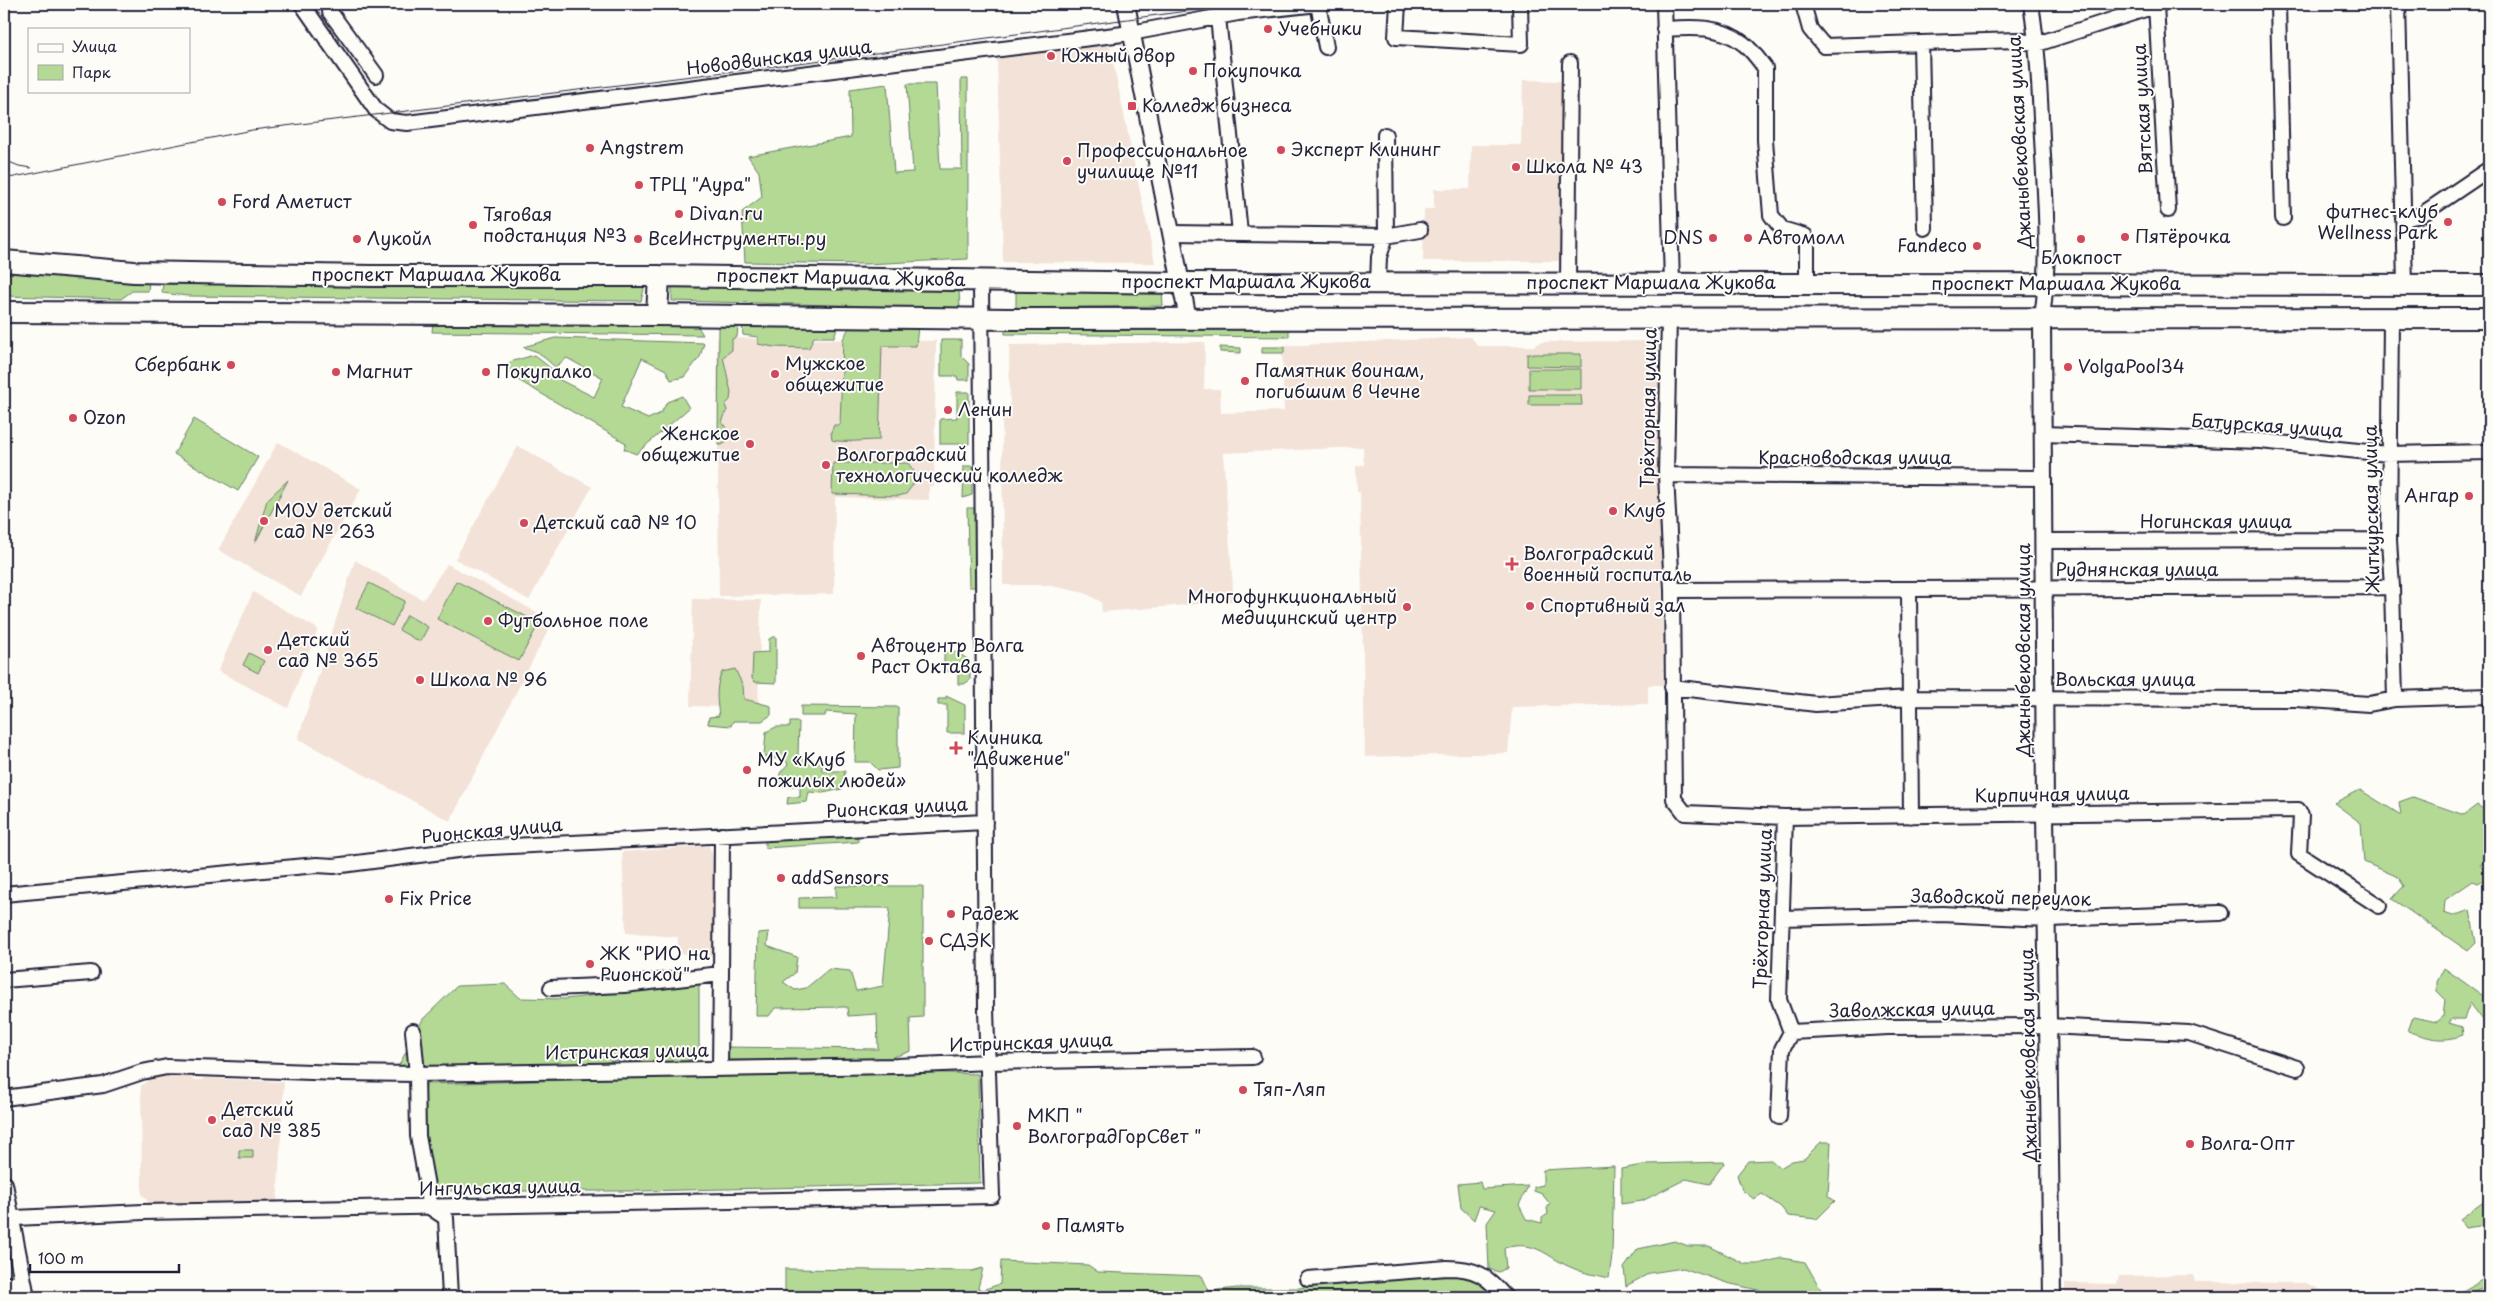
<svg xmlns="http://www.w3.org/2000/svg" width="2493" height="1301" font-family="'Playpen Sans',sans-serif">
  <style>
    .built { fill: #f3e2d8 }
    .green { fill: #b3d995; stroke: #6a7e68 }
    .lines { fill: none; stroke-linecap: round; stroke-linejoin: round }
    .minor-casing { stroke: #22223b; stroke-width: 18 }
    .major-casing { stroke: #22223b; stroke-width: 20 }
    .highway-casing { stroke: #22223b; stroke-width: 24 }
    .minor { stroke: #fdfcf7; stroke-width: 14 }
    .major { stroke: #fdfcf7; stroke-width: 16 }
    .highway { stroke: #fdfcf7; stroke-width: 20 }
    .tram { stroke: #22223b; stroke-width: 1 }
    .poi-dot { fill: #d1495b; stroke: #fdfcf7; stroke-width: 2 }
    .labels { text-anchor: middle; stroke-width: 4; stroke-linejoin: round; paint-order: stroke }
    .poi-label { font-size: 18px; fill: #22223b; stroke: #fdfcf7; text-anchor: start }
    .street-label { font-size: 18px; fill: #22223b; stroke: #fdfcf7 }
  </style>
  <rect width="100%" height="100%" fill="#fdfcf7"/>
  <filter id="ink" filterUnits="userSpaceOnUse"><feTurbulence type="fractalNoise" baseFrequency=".02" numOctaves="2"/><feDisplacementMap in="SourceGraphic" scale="10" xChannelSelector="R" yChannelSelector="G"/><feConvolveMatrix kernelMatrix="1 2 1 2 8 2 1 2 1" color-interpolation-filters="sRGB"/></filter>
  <g filter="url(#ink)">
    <path class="built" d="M1109 43 1155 263 1003 262 997 59Z
      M1523 80 1563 81 1560 261H1423L1424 209H1434V189H1470L1471 145H1521Z
      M1471 337 1478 346H1534L1540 342 1659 341 1663 685H1648V704L1512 707 1508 753 1365 757 1360 492H1357L1356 466 1364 465 1363 447 1223 453 1234 601 1102 612 1101 602 1085 593 1047 585H1003L1002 411H1010L1009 345 1205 342 1204 389H1220L1221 413 1284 411 1282 346Z
      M717 338 936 341 934 486H929V500L835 497 834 594 719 596Z
      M278 442 361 489 301 596 218 550Z
      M518 446 592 487 529 600 455 559Z
      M355 560 423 600 447 564 553 621 450 821 298 739Z
      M253 592 318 629 288 708 218 671Z
      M693 599 761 600 758 708 690 706Z
      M709 846 717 868 718 958 677 953 678 937 626 933 622 852Z
      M157 1073 190 1076 194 1080H203L204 1078 284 1082 277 1204 150 1206 146 1198 142 1195 141 1086Z
      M2193 1275 2195 1282 2306 1283 2332 1295V1297H2065V1283L2117 1284 2119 1276Z"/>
    <path class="green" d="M961 79H968V259L865 264 745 262 742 212 762 197 759 172 748 156 851 137 850 89 887 84 894 173 913 172 907 84H936L940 169H962Z
      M4 271 149 282 148 291H132L121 299 4 296Z
      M163 284 641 286 644 289 641 301 188 296 162 293Z
      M672 284 959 290 960 308 672 301Z
      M1162 290 1163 306 1016 308V291Z
      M433 322 697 325 703 335 432 332Z
      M851 324 918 326 916 346H882L879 440C869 440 839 443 832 440L831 432 834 425H840L843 339Z
      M742 325H838L834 337H814L809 348 774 347 758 344V337L743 335Z
      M1005 325H1289V337L1005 334Z
      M719 326H738L737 337 732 339V350L723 357 731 392 730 400 725 405 727 410 722 422 729 432 727 442 722 445H718Z
      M555 338 704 343 700 357 684 377 671 380 666 370 642 358 621 407 648 419 661 413 667 402 682 396 689 408 636 454 624 449 626 443 506 373 510 362 534 355 553 370 552 376 594 397 603 378 567 358 555 367 538 352 523 347Z
      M941 340H961V356L969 364V380H958L957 376H941Z
      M1220 347 1241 348V353L1220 352Z
      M1262 347H1284V353H1262Z
      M1527 354H1581V367L1527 366Z
      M1529 369H1581V389H1529Z
      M957 392H969V444H940V419L957 418Z
      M1529 395H1581L1582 405H1529Z
      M194 419 258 457 238 491 174 454Z
      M833 463H908L916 474 915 482 906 494 898 496 832 494Z
      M964 466H972V495L963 498Z
      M288 480 255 543 267 500Z
      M967 508H977L979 587H969Z
      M456 581 539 623 519 661 437 619Z
      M369 583 405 601 392 626 356 608Z
      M407 615 428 627 420 642 399 630Z
      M773 637H776V683L755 682 752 679 753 653 769 652V639Z
      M944 652H957L970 661V680L964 684H958V671H944Z
      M249 653 264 661 258 673 243 665Z
      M735 669 743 686 744 699 771 706V715L762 721H733L731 726 708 724 709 717 719 716C717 701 715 686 722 672Z
      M946 696 965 705V733H947V705H938V699H946Z
      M801 706 898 707V768L878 770 870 762H855L856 714 826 712 825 716H801Z
      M790 722H799L798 755 822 763V771H845L842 789 823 793 809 792 807 802 787 804 788 797H800V786H779L780 773 788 764 786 761 764 756 766 732 776 727H790Z
      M2360 790 2401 815 2399 802 2413 797 2464 815 2477 805 2489 813V860L2480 865 2489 877 2478 883 2473 881 2445 900 2444 913 2453 916 2470 910 2476 943 2468 951 2392 899 2404 886 2398 877 2364 862 2361 823 2334 803Z
      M857 830 858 842 765 848V836Z
      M836 886H923V1017L910 1018 911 1051 879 1062 723 1060 724 1047 878 1049 877 1014 848 1016 847 1007 775 1008 769 1016H756L758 933 769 932 767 946 797 957 795 973 783 982 795 990 806 988 829 969 850 971 856 991 883 986 890 908H799V898L836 897Z
      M2444 968 2489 1000V1028L2470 1003 2464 1019H2452L2449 1023 2462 1027 2463 1035C2443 1043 2428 1038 2408 1031L2413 1017 2437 1022 2443 1017 2445 999 2437 991V982Z
      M699 983V1044L702 1055 678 1065H637L623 1059 582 1067 397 1069 423 1019 457 986 505 984 520 998 565 999 614 993 641 984Z
      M889 1071 978 1074 980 1183 640 1191H433L422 1128 426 1084Z
      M1821 1142H1831L1828 1196 1835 1201 1817 1219 1788 1216 1781 1207 1762 1194 1754 1199 1742 1190 1737 1175 1748 1161 1771 1160 1780 1168 1792 1161 1804 1159Z
      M239 1150H253V1158H239Z
      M1725 1162 1709 1184 1686 1179 1642 1201 1621 1204V1169L1648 1164Z
      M1614 1166 1612 1255 1609 1278C1598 1275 1586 1274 1575 1269 1546 1258 1538 1239 1504 1248L1506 1268 1499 1272 1489 1269 1487 1223 1496 1210 1479 1206 1474 1220 1461 1208 1458 1184 1480 1182 1482 1189 1528 1186 1519 1205 1526 1219 1542 1223V1218L1548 1214 1547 1208 1550 1204 1542 1194 1534 1191V1187L1543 1185V1170Z
      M2489 1177V1221L2486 1225 2465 1228 2460 1219 2485 1201V1178Z
      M1675 1241 1688 1246H1709L1745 1264H1758L1782 1258 1805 1262 1824 1295 1828 1297H1789L1727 1283 1683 1268 1650 1273 1626 1286 1624 1268 1638 1249Z
      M1001 1261 1088 1265 1098 1272 1202 1276 1209 1291 1237 1288H1299L1446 1275H1471L1499 1297H785V1269L972 1271 983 1268 978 1288 982 1290 1000 1284Z
      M2489 1276V1286L2476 1290 2470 1297H2452Z"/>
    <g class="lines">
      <defs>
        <path id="minor" d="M302 4 376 110 390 121 407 123 1131 33 1238 13 1318 4
          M1318 4 1326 47
          M1398 4 1396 37 1521 44 1520 4
          M1664 4 1672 283
          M1803 4 1810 29 1824 46 2018 40 2037 44 2161 4
          M2031 4C2039 54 2040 105 2043 156 2046 210 2050 263 2042 317
          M2278 4 2283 218
          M2398 4 2405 285
          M2156 5 2168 210
          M330 12 376 75
          M1218 17 1240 233
          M1664 29C1691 27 1721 25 1744 44 1752 50 1759 60 1765 68V140L1771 215 1782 229 1805 236 1807 246V283
          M1921 43 1925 228
          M2403 219 2421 215 2489 169
          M1172 233 1386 236 1420 230
          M1568 282 1570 63
          M1378 283 1379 257 1386 236 1385 135
          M1669 317 1666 475 1672 590 1674 799 1685 813 1785 817 2298 810 2301 815 2299 854 2379 906
          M2391 319 2389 540 2392 587 2395 699
          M2042 434 2260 441 2388 454 2489 452
          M1666 475 2043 478
          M2044 541 2389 540
          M1672 590 2392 587
          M1909 591 1911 816
          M1672 687 1816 704 1909 698 2296 699 2369 704 2395 699 2489 696
          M4 894 317 865 334 866 473 848 985 822
          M1782 918 1942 914 2048 919 2220 913
          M721 974 722 835
          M4 980 91 973
          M551 988 624 985 721 974 720 1069
          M413 1031 417 1074 418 1136 431 1208 446 1218 450 1297
          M1791 1032 1888 1027 2048 1026 2189 1033 2297 1068
          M4 1098 103 1085 142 1072 167 1067 339 1073 417 1074 897 1066 989 1062 1253 1057
          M1779 1117 1782 1049 1791 1032 1779 1000 1785 817
          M10 1215 15 1218 143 1212 992 1196 986 1010 981 279
          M1308 1279 1447 1268C1476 1268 1486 1275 1505 1297
          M4 1285 23 1282"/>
        <path id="major" d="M1126 4 1188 319
          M2042 317 2045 814 2052 1297
          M4 1184 26 1297"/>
        <path id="highway" d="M4 261 134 272 372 276H659L1182 283 2489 285
          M4 312 657 315 1009 319 2489 318
          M657 315 659 276"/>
      </defs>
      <use href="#minor" class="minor-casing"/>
      <use href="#major" class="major-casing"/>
      <use href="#highway" class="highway-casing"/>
      <use href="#minor" class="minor"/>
      <use href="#major" class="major"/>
      <use href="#highway" class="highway"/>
      <path class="tram" d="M4 160 19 166 31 168
        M4 179 252 130 839 58 1239 4"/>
    </g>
  </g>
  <g class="poi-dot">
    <circle cx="1268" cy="29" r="5"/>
    <circle cx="1051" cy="56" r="5"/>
    <circle cx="1193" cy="71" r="5"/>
    <rect x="1127" y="101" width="10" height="10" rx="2.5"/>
    <circle cx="590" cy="148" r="5"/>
    <circle cx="1281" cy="150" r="5"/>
    <circle cx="1067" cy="161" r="5"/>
    <circle cx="1516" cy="167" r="5"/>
    <circle cx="639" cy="185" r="5"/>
    <circle cx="222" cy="202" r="5"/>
    <circle cx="679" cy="214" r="5"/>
    <circle cx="2448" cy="222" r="5"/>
    <circle cx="473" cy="225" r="5"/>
    <circle cx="2125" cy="237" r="5"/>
    <circle cx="1713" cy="238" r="5"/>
    <circle cx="1748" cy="238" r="5"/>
    <circle cx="357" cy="239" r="5"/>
    <circle cx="638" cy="239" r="5"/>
    <circle cx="2081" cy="239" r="5"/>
    <circle cx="1977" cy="246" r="5"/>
    <circle cx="231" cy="365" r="5"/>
    <circle cx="2068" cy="367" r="5"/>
    <circle cx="336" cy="372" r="5"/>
    <circle cx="486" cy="372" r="5"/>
    <circle cx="775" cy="374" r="5"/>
    <circle cx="1245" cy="381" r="5"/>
    <circle cx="948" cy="410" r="5"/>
    <circle cx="73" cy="418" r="5"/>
    <circle cx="750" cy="444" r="5"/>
    <circle cx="826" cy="465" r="5"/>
    <circle cx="2469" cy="496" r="5"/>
    <circle cx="1613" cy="511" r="5"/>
    <circle cx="264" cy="521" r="5"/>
    <circle cx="524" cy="523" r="5"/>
    <path d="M1509.5 556.5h5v5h5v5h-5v5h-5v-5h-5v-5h5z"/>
    <circle cx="1530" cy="606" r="5"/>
    <circle cx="1407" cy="607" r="5"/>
    <circle cx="488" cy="621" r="5"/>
    <circle cx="268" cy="650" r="5"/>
    <circle cx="861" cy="656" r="5"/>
    <circle cx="420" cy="680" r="5"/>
    <path d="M953.5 740.5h5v5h5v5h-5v5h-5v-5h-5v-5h5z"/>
    <circle cx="747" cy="770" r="5"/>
    <circle cx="781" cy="878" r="5"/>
    <circle cx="389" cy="899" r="5"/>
    <circle cx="951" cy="914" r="5"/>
    <circle cx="929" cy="941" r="5"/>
    <circle cx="590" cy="964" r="5"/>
    <circle cx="1243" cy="1090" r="5"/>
    <circle cx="212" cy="1120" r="5"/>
    <circle cx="1017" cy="1126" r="5"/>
    <circle cx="2190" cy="1144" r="5"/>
    <circle cx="1046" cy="1226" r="5"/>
  </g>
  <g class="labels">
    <g class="poi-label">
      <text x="1278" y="35">Учебники</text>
      <text x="1061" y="62">Южный двор</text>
      <text x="1203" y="77">Покупочка</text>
      <text x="1142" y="112">Колледж бизнеса</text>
      <text x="600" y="154">Angstrem</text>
      <text x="1291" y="156">Эксперт Клининг</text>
      <text x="1077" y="157">Профессиональное<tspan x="1077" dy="21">училище №11</tspan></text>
      <text x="1526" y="173">Школа № 43</text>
      <text x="649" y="191">ТРЦ "Аура"</text>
      <text x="232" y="208">Ford Аметист</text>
      <text x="2438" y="218" text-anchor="end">фитнес-клуб<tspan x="2438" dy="21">Wellness Park</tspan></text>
      <text x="689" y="220">Divan.ru</text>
      <text x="483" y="221">Тяговая<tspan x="483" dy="21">подстанция №3</tspan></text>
      <text x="2135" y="243">Пятёрочка</text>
      <text x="1703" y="244" text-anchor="end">DNS</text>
      <text x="1758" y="244">Автомолл</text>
      <text x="367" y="245">Лукойл</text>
      <text x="648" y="245">ВсеИнструменты.ру</text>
      <text x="1967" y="252" text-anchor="end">Fandeco</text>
      <text x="2081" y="264" text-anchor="middle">Блокпост</text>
      <text x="785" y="370">Мужское<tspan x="785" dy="21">общежитие</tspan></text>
      <text x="221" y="371" text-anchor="end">Сбербанк</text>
      <text x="2078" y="373">VolgaPool34</text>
      <text x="1255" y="377">Памятник воинам,<tspan x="1255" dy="21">погибшим в Чечне</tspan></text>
      <text x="346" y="378">Магнит</text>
      <text x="496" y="378">Покупалко</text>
      <text x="958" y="416">Ленин</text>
      <text x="83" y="424">Ozon</text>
      <text x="740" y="440" text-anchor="end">Женское<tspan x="740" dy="21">общежитие</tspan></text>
      <text x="836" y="461">Волгоградский<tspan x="836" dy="21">технологический колледж</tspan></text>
      <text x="2459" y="502" text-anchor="end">Ангар</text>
      <text x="274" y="517">МОУ детский<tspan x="274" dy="21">сад № 263</tspan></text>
      <text x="1623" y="517">Клуб</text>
      <text x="534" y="529">Детский сад № 10</text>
      <text x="1523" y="560">Волгоградский<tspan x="1523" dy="21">военный госпиталь</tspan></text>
      <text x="1397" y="603" text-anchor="end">Многофункциональный<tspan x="1397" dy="21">медицинский центр</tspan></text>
      <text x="1540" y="612">Спортивный зал</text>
      <text x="498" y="627">Футбольное поле</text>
      <text x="278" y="646">Детский<tspan x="278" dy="21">сад № 365</tspan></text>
      <text x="871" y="652">Автоцентр Волга<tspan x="871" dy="21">Раст Октава</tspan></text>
      <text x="430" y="686">Школа № 96</text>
      <text x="967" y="744">Клиника<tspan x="967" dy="21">"Движение"</tspan></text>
      <text x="757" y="766">МУ «Клуб<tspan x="757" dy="21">пожилых людей»</tspan></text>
      <text x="791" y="884">addSensors</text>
      <text x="399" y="905">Fix Price</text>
      <text x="961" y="920">Радеж</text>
      <text x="939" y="947">СДЭК</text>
      <text x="600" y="960">ЖК "РИО на<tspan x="600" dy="21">Рионской"</tspan></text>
      <text x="1253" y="1096">Тяп-Ляп</text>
      <text x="222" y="1116">Детский<tspan x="222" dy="21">сад № 385</tspan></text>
      <text x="1027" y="1122">МКП "<tspan x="1027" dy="21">ВолгоградГорСвет "</tspan></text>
      <text x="2200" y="1150">Волга-Опт</text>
      <text x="1056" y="1232">Память</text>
    </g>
    <g class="street-label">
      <text transform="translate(779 58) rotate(-7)" y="6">Новодвинская улица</text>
      <text transform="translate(2143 109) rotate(-93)" y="6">Вятская улица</text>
      <text transform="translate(2020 142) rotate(-93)" y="6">Джаныбековская улица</text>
      <text x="436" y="281">проспект Маршала Жукова</text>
      <text transform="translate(841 278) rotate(1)" y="6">проспект Маршала Жукова</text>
      <text x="1246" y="288">проспект Маршала Жукова</text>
      <text x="1651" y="289">проспект Маршала Жукова</text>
      <text x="2056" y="290">проспект Маршала Жукова</text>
      <text transform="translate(1649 408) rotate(-89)" y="6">Трёхгорная улица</text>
      <text transform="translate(2267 426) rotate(4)" y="6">Батурская улица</text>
      <text x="1855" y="464">Красноводская улица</text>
      <text transform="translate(2372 509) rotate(-91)" y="6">Житкурская улица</text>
      <text x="2216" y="528">Ногинская улица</text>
      <text x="2137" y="576">Руднянская улица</text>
      <text transform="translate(2024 650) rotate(-90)" y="6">Джаныбековская улица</text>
      <text x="2125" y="686">Вольская улица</text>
      <text transform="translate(2052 795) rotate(-1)" y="6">Кирпичная улица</text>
      <text transform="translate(897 808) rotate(-3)" y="6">Рионская улица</text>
      <text transform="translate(492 831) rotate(-5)" y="6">Рионская улица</text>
      <text transform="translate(2001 898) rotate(1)" y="6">Заводской переулок</text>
      <text transform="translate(1763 909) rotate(-88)" y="6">Трёхгорная улица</text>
      <text transform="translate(1912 1010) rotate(-1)" y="6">Заволжская улица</text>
      <text transform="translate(1031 1043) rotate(-2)" y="6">Истринская улица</text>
      <text transform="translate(627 1052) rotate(-1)" y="6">Истринская улица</text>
      <text transform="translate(2029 1055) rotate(-91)" y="6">Джаныбековская улица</text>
      <text transform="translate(500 1188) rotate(-1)" y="6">Ингульская улица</text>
    </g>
  </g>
  <rect width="2493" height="1301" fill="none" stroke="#fdfcf7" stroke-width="20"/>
  <rect x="10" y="10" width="2473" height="1281" fill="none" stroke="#22223b" stroke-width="2" filter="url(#ink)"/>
  <rect x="28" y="28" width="162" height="65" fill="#fdfcf7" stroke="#a5a5ac"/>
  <rect x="38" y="44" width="25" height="8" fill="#fdfcf7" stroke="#a5a5ac"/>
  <text x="72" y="52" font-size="15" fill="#22223b">Улица</text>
  <rect x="38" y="65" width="25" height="15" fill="#b3d995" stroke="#a5a5ac"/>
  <text x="72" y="78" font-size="15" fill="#22223b">Парк</text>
  <path d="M30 1264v8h149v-8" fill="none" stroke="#22223b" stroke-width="2.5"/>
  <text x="38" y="1264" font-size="15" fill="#22223b" stroke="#fdfcf7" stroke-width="4" paint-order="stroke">100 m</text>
</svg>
